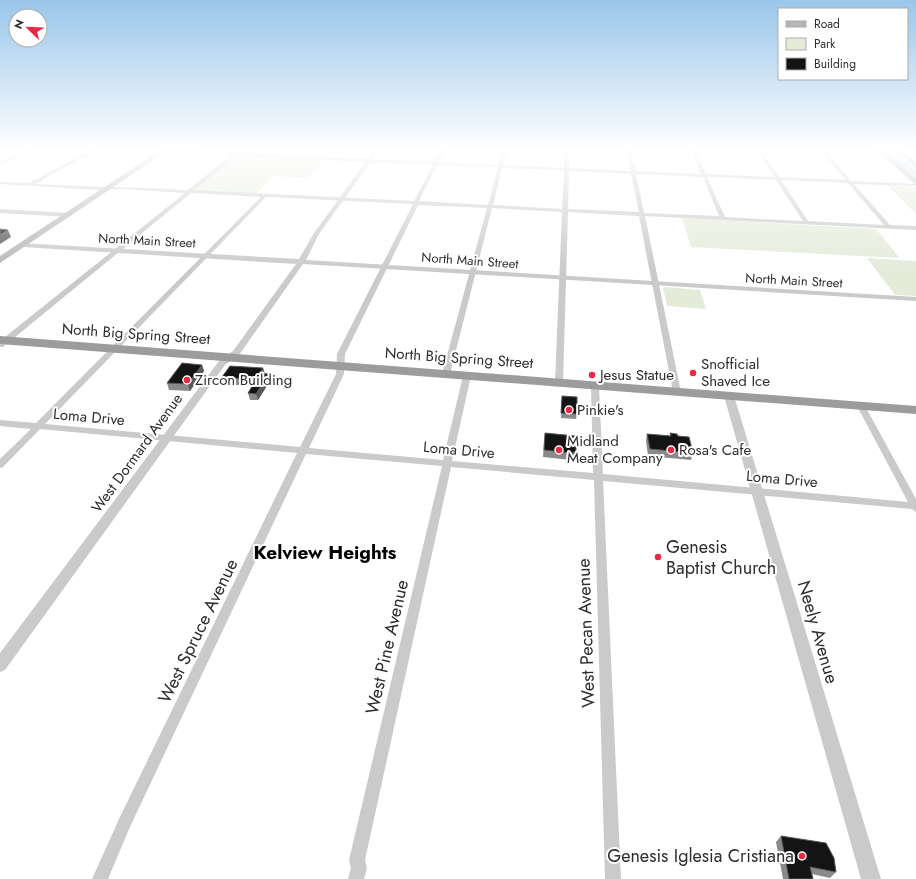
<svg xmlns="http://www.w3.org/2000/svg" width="916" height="879" font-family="Jost,sans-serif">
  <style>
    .green { fill: #e4ebd9 }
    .water { fill: #c4e0ec }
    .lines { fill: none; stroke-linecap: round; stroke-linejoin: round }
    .minor { fill: #cacaca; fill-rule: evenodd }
    .tertiary { fill: #cacaca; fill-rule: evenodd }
    .secondary { fill: #b7b7b7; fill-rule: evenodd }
    .trunk { fill: #9c9c9c; fill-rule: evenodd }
    .wall { fill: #8a8a8a }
    .shaded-wall { fill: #5a5a5a }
    .building { fill: #141414; stroke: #5a5a5a }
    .poi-dot { fill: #ec2746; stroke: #fff; stroke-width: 1.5 }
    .labels { text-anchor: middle; stroke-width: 4; stroke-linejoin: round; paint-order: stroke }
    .far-street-label { font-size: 13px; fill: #2d2d2d; stroke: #fff }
    .street-label { font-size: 15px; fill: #2d2d2d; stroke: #fff }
    .poi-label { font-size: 15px; fill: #2d2d2d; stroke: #fff; text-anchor: start }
    .near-poi-label { font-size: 18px; fill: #2d2d2d; stroke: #fff; text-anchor: start }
    .near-street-label { font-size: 18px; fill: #2d2d2d; stroke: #fff }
    .near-neighbourhood-label { font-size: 19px; font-weight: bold; fill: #000; stroke: #fff }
  </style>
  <rect width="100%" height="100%" fill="#fff"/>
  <path class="green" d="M235 154 326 158 307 178 273 176 256 194 190 191Z
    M887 185 916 187V214Z
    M682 218 876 229 900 258 691 247Z
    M867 258 916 261V296L895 295Z
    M665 287 700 290 706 309 667 306 663 288Z"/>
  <path class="water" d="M882 149H893L916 170V181Z"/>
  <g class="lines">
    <path class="minor" d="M29 149H36L0 165V162Z
      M93 149H99L35 184C86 187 137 187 188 190L231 155 163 152 165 150 235 153 237 152 239 153 434 162 441 149H445L439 162 499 165 503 149H507L503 165 564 168 565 149H569V168L631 171 627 149H631L636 171 701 174 691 149H695L706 174 774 177 756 149H760L779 177 846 180 819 149H824L851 181 916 184V186L854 184 890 225 916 226V230L645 216 681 392 680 394H674L673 392 639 216 568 212 563 383 562 385H556L555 383 562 212 492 208 450 374 446 376 442 374 487 208 418 205 345 354 344 374 309 448 443 460 463 376 467 374 471 376 452 461 593 473 591 386 595 384 599 386 603 474 908 502 857 406 861 403 865 406 916 499V512L912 509 603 481 621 879H605L594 480 451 467 365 860 367 868 364 879H348L351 868 349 860 442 466 306 454 129 829 108 879H92L119 819 297 453 40 429 3 467 0 468V459L31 429 0 426V420L36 423 261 197 191 193 3 347H0V341L185 193 121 189 98 190 0 184V182L29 183ZM237 156 433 165 414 201 194 190ZM437 165 498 167 488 205 419 201ZM502 168 564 170 562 209 493 205ZM569 171 631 174 639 212 568 209ZM636 174 703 177 719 216 644 213ZM707 177 776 180 803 221 725 217ZM781 180 848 183 884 225 808 221ZM266 197 413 204 337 354 336 374 300 447 45 424Z
      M0 209 69 213 72 215 69 217 0 213Z"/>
    <path class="tertiary" d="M375 149H380L319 234 306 260 916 297V301L303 264 239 355 225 365 5 670 0 672V653L219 361 233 351 296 264 23 247 19 245 20 243 299 259 314 233Z
      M729 393 734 396 881 879H861L724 396Z"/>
    <path class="secondary" d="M162 149H170L0 263V256Z
      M875 149H882L916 179V185Z
      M894 149H901L916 162V168Z"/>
    <path class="trunk" d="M0 336 916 406V414L0 344Z"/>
  </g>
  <path class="wall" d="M202 365 204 371 190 391 169 390 167 383Z
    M263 368 265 374 270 381 258 400H250L248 393 252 386 224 384 222 377Z
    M562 396 577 414 576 419 561 418Z
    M670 433 678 436 693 453 691 460 648 456 646 441 647 434 670 436Z
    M544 440 576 451 575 458 571 460 543 457Z
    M781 836 836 872 830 878 812 874 813 879H783L776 842Z"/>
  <path class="shaded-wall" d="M8 230 11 237 0 244V235Z
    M202 365 204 371 190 391 188 384Z
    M263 368 265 375 260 373Z
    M268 374 270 381 258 400 256 394Z
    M576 451 575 458 571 460 572 453Z"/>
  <path class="building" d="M0 229 8 230 0 235Z
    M182 363 202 365 188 384 167 383Z
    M230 366 263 368 260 373 268 374 256 394 248 393 256 380 222 377Z
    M562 396 577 397V414L561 413Z
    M545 433 576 436V451L572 453 544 450Z
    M670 433 677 434 678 436 689 437 693 453 650 449 647 434 671 436Z
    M781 836 826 843 834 858 836 872 810 867 813 879H789Z"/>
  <linearGradient id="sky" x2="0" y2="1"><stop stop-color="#99c6ea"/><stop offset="0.55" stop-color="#fff"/><stop offset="1" stop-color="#fff" stop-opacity="0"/></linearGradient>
  <rect width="916" height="272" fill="url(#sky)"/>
  <g class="poi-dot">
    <circle cx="693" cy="373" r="4"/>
    <circle cx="592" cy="375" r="4"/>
    <circle cx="187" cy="380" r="4"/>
    <circle cx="569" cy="410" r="4"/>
    <circle cx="559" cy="450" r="4"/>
    <circle cx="671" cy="450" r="4"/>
    <circle cx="658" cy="557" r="4"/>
    <circle cx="802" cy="856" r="4"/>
  </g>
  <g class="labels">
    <g class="far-street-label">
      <text transform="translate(147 240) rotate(3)" y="5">North Main Street</text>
      <text transform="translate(470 260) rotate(4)" y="5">North Main Street</text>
      <text transform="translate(794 280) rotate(3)" y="5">North Main Street</text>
    </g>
    <g class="street-label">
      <text transform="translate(136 334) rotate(4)" y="5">North Big Spring Street</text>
      <text transform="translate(459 358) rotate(4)" y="5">North Big Spring Street</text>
      <text transform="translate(89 417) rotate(5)" y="5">Loma Drive</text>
      <text transform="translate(459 450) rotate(5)" y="5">Loma Drive</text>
      <text transform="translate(137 453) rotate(-54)" y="5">West Dormard Avenue</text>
      <text transform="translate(782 479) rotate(5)" y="5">Loma Drive</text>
    </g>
    <g class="poi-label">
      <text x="701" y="369">Snofficial<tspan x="701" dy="17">Shaved Ice</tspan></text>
      <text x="600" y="380">Jesus Statue</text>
      <text x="195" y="385">Zircon Building</text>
      <text x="577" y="415">Pinkie's</text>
      <text x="567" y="446">Midland<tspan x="567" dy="17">Meat Company</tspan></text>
      <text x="679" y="455">Rosa's Cafe</text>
    </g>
    <g class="near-poi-label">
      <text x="666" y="553">Genesis<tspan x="666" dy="21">Baptist Church</tspan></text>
      <text x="794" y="862" text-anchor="end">Genesis Iglesia Cristiana</text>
    </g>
    <g class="near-street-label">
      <text transform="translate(198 631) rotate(-64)" y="6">West Spruce Avenue</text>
      <text transform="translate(818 632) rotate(74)" y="6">Neely Avenue</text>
      <text transform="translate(586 633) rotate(-92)" y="6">West Pecan Avenue</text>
      <text transform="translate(387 647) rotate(-77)" y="6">West Pine Avenue</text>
    </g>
    <g class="near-neighbourhood-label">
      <text x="325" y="559">Kelview Heights</text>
    </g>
  </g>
  <rect x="778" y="8" width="130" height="72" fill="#ffffff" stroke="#ababab"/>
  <rect x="786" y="21" width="20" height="6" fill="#b7b7b7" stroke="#ababab"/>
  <text x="814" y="28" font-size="12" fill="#2d2d2d">Road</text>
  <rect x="786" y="38" width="20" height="12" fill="#e4ebd9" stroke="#ababab"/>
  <text x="814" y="48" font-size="12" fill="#2d2d2d">Park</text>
  <rect x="786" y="58" width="20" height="12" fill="#141414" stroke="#ababab"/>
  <text x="814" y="68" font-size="12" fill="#2d2d2d">Building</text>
  <g transform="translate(28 28) rotate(293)"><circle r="19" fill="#ffffff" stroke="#ababab"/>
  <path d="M0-3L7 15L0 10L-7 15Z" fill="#ec2746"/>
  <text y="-6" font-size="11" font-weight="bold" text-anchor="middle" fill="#2d2d2d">N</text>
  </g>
</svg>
